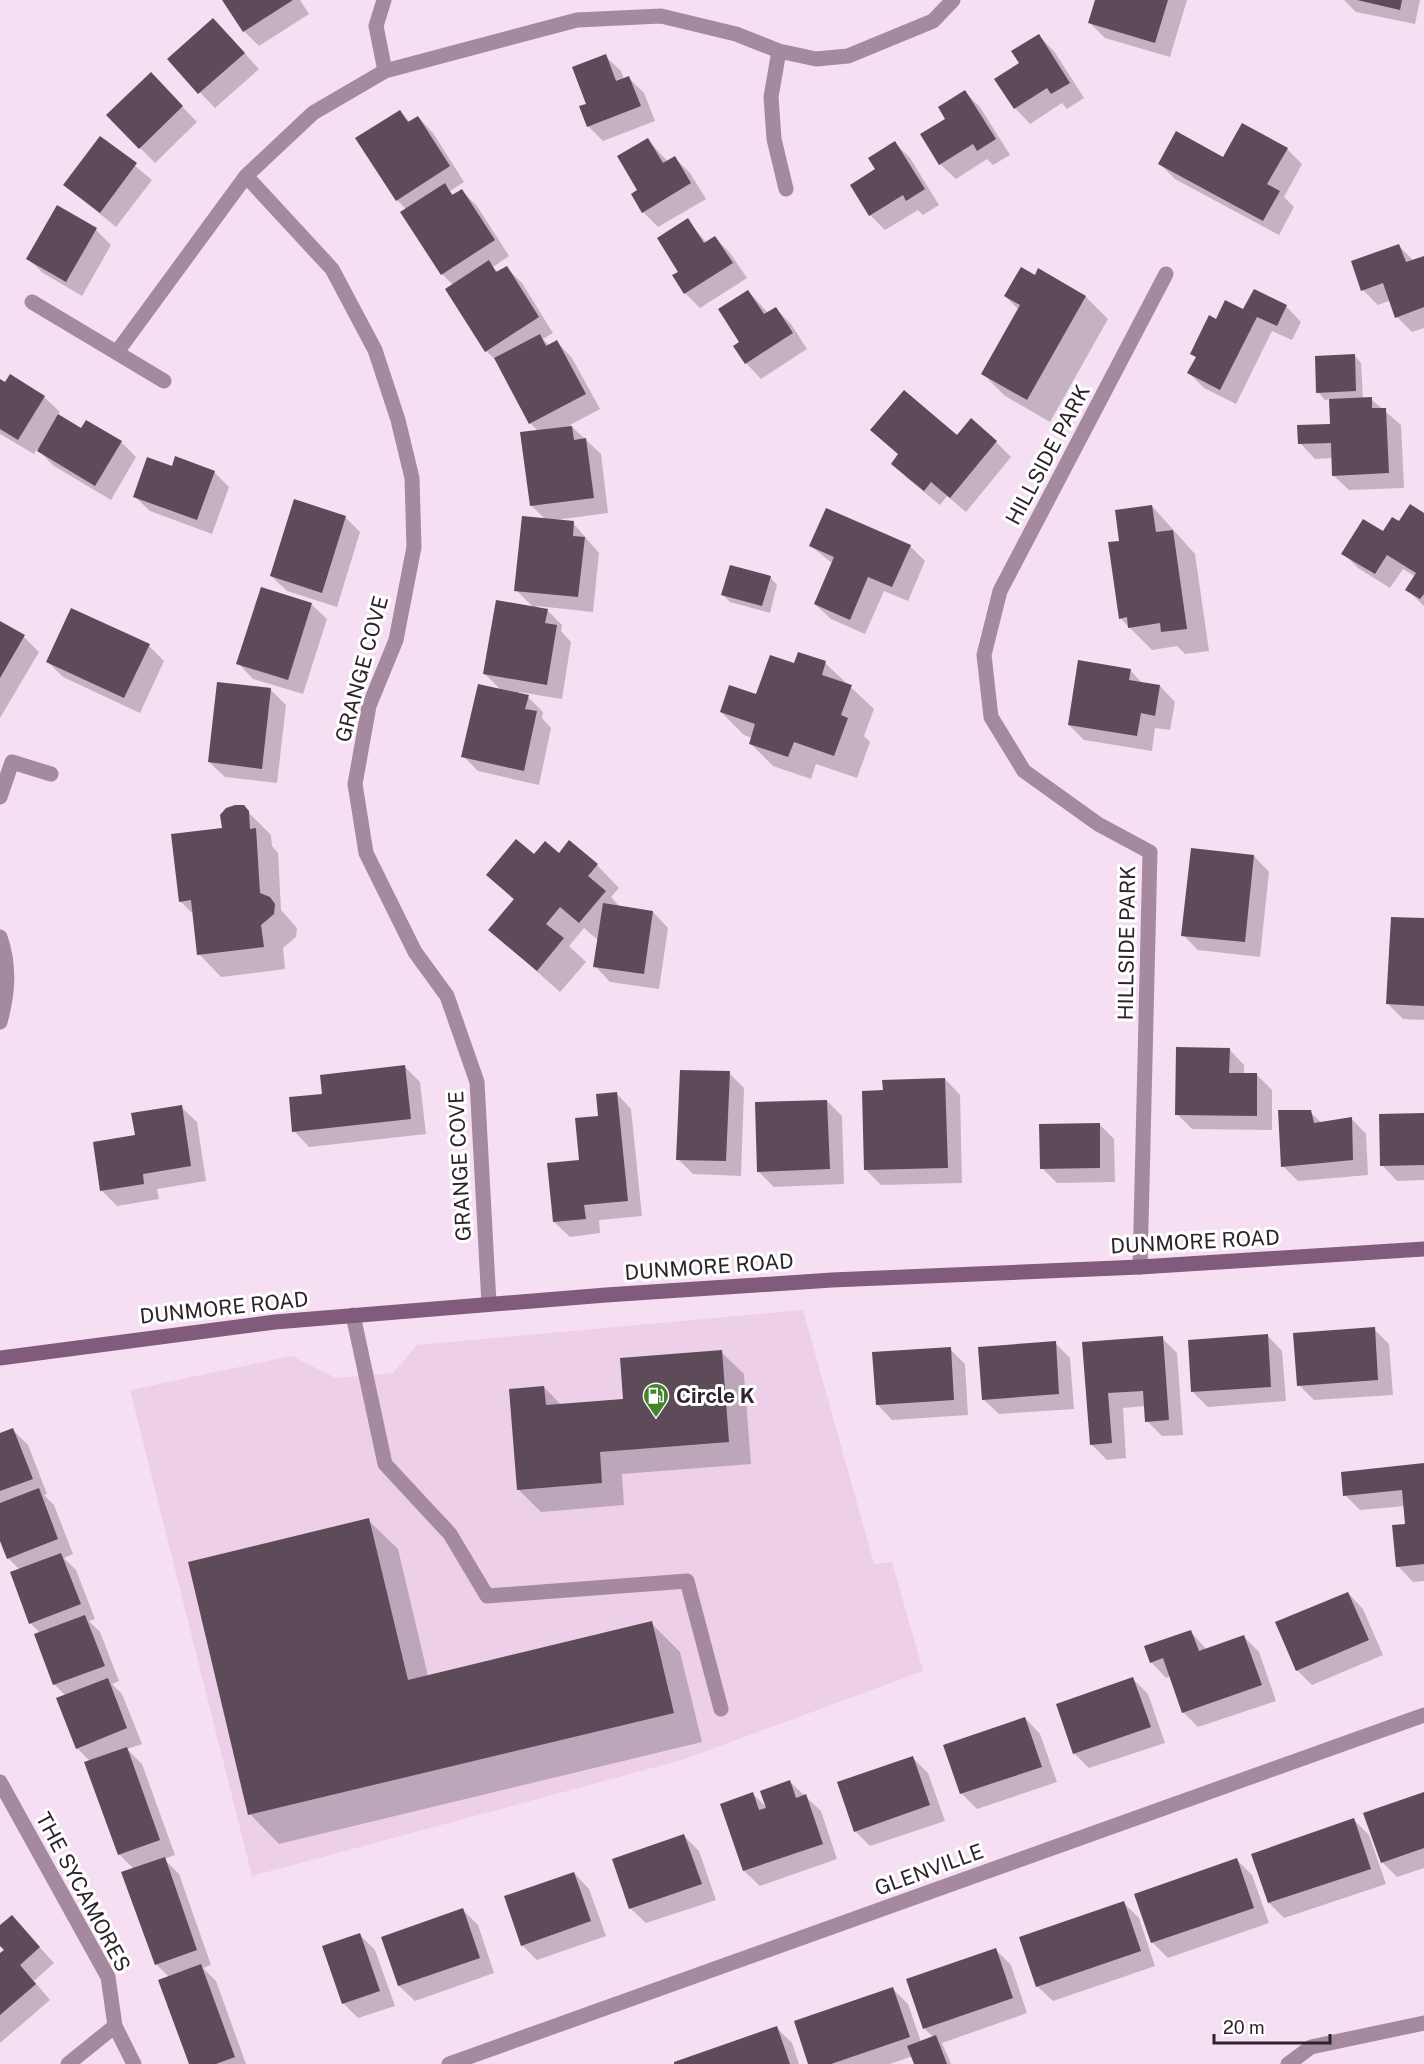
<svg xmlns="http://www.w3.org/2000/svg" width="1424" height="2064" font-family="'Public Sans',sans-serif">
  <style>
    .built { fill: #edd0e8 }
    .shadow { fill: #0003 }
    .building { fill: #5e4b5a }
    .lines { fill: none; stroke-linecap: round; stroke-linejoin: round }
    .service { stroke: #a4899f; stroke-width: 15 }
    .minor { stroke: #a4899f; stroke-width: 15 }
    .secondary { stroke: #815b7b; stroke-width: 15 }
    .labels { text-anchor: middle; stroke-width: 6; stroke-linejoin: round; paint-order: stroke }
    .street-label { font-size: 21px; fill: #2d242b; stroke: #fff }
    .poi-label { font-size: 21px; font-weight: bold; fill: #2d242b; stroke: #fff; text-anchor: start }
  </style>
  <rect width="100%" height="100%" fill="#f6dff2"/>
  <path class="built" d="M803 1310 874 1564 892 1562 923 1671 682 1760 252 1876 130 1390 292 1356 336 1378 393 1373 417 1345Z"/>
  <path class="shadow" d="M224 0H300L309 14 259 46 244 31Z
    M1097 0H1187L1170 57 1105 38 1090 23Z
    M1344 0H1420L1415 24 1356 12Z
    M228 35 259 69 215 108 169 60Z
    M1039 36 1054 51 1084 98 1067 109 1062 103 1030 124 1015 108 1021 64Z
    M605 56 621 71 624 79 629 78 644 93 655 121 603 141 588 126V104Z
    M151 74 197 122 155 163 108 115Z
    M965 92 980 107 1010 155 993 165 987 159 956 179 940 164 947 119Z
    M400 112 410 122 418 117 433 133 464 182 450 191 455 196 462 191 477 206 509 256 493 267 499 273 507 268 522 283 553 333 543 339 550 346 557 342 572 358 600 409 570 425 601 454 608 513 555 520 573 523 599 553 593 612 537 606 536 608 547 610 562 625 561 631 571 642 562 699 519 692V694L528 697 543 712 542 718 551 728 539 785 478 771 463 756 502 691 485 674 534 608 516 590 546 520 531 505 538 431 530 423 498 362 486 351 453 285 442 274 407 210 397 200Z
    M101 138 152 180 116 227 65 185Z
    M648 140 668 162 675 158 690 173 706 199 658 227 643 212 639 191Z
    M895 143 910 158 939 205 923 215 918 210 885 230 870 215 877 170Z
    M1287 149 1302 164 1284 197 1294 207 1279 235 1175 179 1160 164 1224 159Z
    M687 220 707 243 715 237 730 253 747 278 700 308 685 293 680 272Z
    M96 230 111 245 82 296 43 273 27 258Z
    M1399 246 1414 261 1424 257V328L1412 332 1397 317 1391 300 1378 305 1363 290Z
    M1039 270 1086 297 1108 319 1050 422 1005 396 983 374 1019 310 1005 296 1035 277Z
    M748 291 768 313 776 309 791 324 807 349 761 379 746 363 741 342Z
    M1286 306 1301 322 1292 340 1272 331 1236 404 1204 388 1189 373 1197 358 1192 354 1216 321 1244 311Z
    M1354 355 1361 363 1363 399H1371L1401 425 1404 488 1349 490 1333 475V458L1315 459 1300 443 1331 426 1330 399 1325 400 1318 392Z
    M0 381 44 397 60 412 57 415 82 430 121 442 136 457 111 500 54 466 37 449 34 454 0 434Z
    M872 430 996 442 1011 457 966 512 947 496 940 505 908 479 893 464 899 455Z
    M173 468 214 472 229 487 212 534 150 511 134 496Z
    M1152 506 1195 554 1209 651 1185 654 1177 646 1152 650 1120 618 1121 542Z
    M1424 515V606L1407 590 1416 577 1403 569 1390 588 1358 568 1343 553 1399 523Z
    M345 517 360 532 337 607 287 591 271 576Z
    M811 546H910L925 561 908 601 884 591 865 634 831 619 815 604 833 564Z
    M770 577 777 585 770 613 730 602 723 595Z
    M311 604 327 619 303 694 253 679 238 663Z
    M72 610 149 646 164 661 140 713 63 677 48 662Z
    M0 622 24 637 39 652 0 718Z
    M825 663 874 709 864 736 870 742 857 778 816 764 811 779 773 766 750 743 752 738 744 735 721 712 757 696 795 665Z
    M1130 670 1143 684 1160 686 1175 702 1170 730 1155 728 1152 751 1084 740 1069 725Z
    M271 690 286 705 277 783 225 777 209 762Z
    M243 807 271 835 272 846 278 853 281 910 297 928 296 937 283 948 285 969 221 977 199 954 194 915 180 901 223 829Z
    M559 855 597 865 619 888 611 897 621 908 653 912 668 928 659 989 610 982 595 966 599 941 584 928 569 946 586 962 560 992 490 930 515 901 488 875 534 856Z
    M1254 856 1269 872 1260 957 1198 950 1183 935Z
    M1424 920V1020L1403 1019 1388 1004Z
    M1229 1049 1244 1065V1075H1257L1272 1090V1130L1192 1129 1177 1114Z
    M405 1067 420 1082 426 1134 309 1147 294 1131 324 1095Z
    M729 1073 744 1088 741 1176 693 1174 678 1159Z
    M945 1079 960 1095 962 1183 881 1185 866 1170 884 1092Z
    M616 1093 631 1109 642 1216 599 1220 600 1233 570 1237 554 1222 600 1117Z
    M827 1101 842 1116 844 1184 774 1187 758 1171Z
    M181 1107 197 1122 206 1181 157 1189 159 1199 117 1206 101 1190 136 1136Z
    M1310 1112 1322 1123 1351 1118 1366 1134 1368 1175 1298 1181 1283 1166Z
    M1424 1114V1180L1397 1181 1382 1165Z
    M1099 1124 1114 1139 1115 1182 1057 1183 1042 1168Z
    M1374 1329 1389 1344 1393 1395 1314 1400 1299 1385Z
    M1267 1335 1282 1351 1286 1401 1208 1407 1193 1392Z
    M1162 1338 1177 1353 1183 1435 1162 1436 1147 1421 1146 1406 1123 1408 1126 1458 1107 1460 1091 1444 1084 1344Z
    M1055 1343 1070 1358 1074 1409 999 1414 983 1399Z
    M950 1349 965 1364 968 1415 892 1420 877 1404Z
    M721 1352 744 1374 751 1464 622 1474 624 1505 541 1512 518 1489 544 1387 562 1406 624 1401Z
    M13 1430 28 1445 47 1494 44 1495 54 1505 73 1554 64 1558 76 1570 95 1619 89 1621 100 1632 119 1681 112 1684 122 1694 142 1744 127 1749 142 1764 175 1855 164 1859 179 1874 211 1965 203 1968 216 1981 246 2064H190L169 1977 156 1964 134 1869 119 1854 91 1762 77 1748 65 1695 54 1684 40 1633 30 1623 20 1570 8 1558 0 1537V1434Z
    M1424 1465V1581L1413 1582 1398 1566 1407 1525 1405 1506 1360 1510 1345 1495Z
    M368 1520 398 1549 428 1676 651 1623 680 1652 702 1742 279 1844 250 1814Z
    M1348 1593 1363 1609 1383 1655 1312 1685 1297 1670Z
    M1191 1632 1207 1650 1244 1637 1259 1652 1276 1701 1198 1727 1183 1712 1171 1676 1166 1678 1151 1662Z
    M1133 1679 1148 1694 1165 1743 1089 1768 1074 1753Z
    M1025 1718 1040 1734 1057 1782 977 1809 962 1794 945 1746Z
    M913 1758 928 1773 945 1821 870 1846 855 1831Z
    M790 1782 821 1811 837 1859 760 1886 744 1871 722 1804 753 1794 768 1809Z
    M1424 1794V1868L1397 1877 1382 1862Z
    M1354 1820 1369 1835 1386 1884 1284 1918 1269 1903 1253 1855Z
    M684 1836 699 1851 716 1900 646 1923 630 1908Z
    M1237 1860 1252 1875 1269 1923 1168 1958 1153 1943 1136 1895Z
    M574 1873 589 1889 606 1936 537 1960 522 1945Z
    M1124 1903 1139 1918 1155 1966 1053 2001 1037 1986Z
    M463 1910 478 1925 494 1973 415 2001 399 1986 383 1938Z
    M12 1917 54 1963 34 1981 50 2000 0 2043V1955L6 1950 0 1944V1927Z
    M360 1935 375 1950 395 2006 358 2018 343 2003Z
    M996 1950 1011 1965 1027 2013 942 2043 951 2064H916L913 2056 890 2064H810L893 1989 908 2004 921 2042 934 2038 924 2028Z
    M777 2028 792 2043 799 2064H676Z"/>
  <path class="building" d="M222 0H293L243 32Z
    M1095 0H1168L1155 43 1088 23Z
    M1357 0H1402L1400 10Z
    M213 18 245 53 198 94 167 59Z
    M1039 34 1070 83 1051 94 1047 88 1014 109 994 79 1019 63 1011 51Z
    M606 54 616 81 629 76 641 106 587 127 579 106 586 104 572 67Z
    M151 72 183 106 139 149 106 115Z
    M965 90 996 139 977 151 973 144 939 165 920 134 945 119 938 107Z
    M400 110 408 122 418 116 450 166 396 201 355 138Z
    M1242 123 1288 148 1267 184 1280 191 1263 221 1158 164 1176 131 1223 157Z
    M100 136 137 163 100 213 63 185Z
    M648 138 663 163 675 156 691 183 642 213 631 194 637 190 617 156Z
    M895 141 925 189 906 201 903 195 869 216 850 185 875 169 868 158Z
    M445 183 452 195 462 189 495 240 441 275 400 212Z
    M57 205 97 228 66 282 26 259Z
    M688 218 704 243 715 236 733 263 684 294 672 275 678 272 657 238Z
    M1399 244 1406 262 1424 256V307L1395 318 1383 283 1361 291 1351 261Z
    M489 260 496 272 507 266 539 317 485 352 445 289Z
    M1021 267 1035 275 1038 268 1086 296 1027 400 981 374 1020 305 1004 296Z
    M1254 289 1287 305 1277 326 1257 317 1220 390 1187 373 1196 357 1190 354 1209 315 1216 319 1225 300 1243 309Z
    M748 290 764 314 776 307 793 333 745 364 733 346 739 342 718 309Z
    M540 334 546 346 557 340 586 394 529 424 494 358Z
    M1355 354 1356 391 1316 393 1315 356Z
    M10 374 45 396 18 440 0 429V379L5 382Z
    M904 390 957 435 971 418 997 441 950 498 931 482 924 491 891 464 898 454 870 430Z
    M1372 397V408H1386L1389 473 1332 476 1331 443 1298 444 1297 425 1330 424 1329 399Z
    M58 414 81 428 86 420 122 441 95 486 37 451Z
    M572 426 574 440 586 438 594 498 530 506 520 432Z
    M175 456 215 471 197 520 133 497 147 457 172 466Z
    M294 499 346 516 322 593 270 576Z
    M1410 504 1424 513V594L1420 599 1405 590 1416 573 1387 555 1375 574 1341 554 1363 519 1383 531 1392 517 1399 521Z
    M1152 505 1156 532 1173 530 1187 629 1161 632 1160 623 1128 628 1127 617 1119 619 1108 542 1119 541 1115 510Z
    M826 508 911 545 892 587 868 577 850 620 814 604 834 557 809 546Z
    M522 516 574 521 573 536 585 537 578 597 514 591Z
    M730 565 771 576 762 606 721 595Z
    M261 587 312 603 288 680 236 664Z
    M496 600 548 609 545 623 557 625 547 685 483 674Z
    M71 608 150 644 124 698 46 662Z
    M0 621 25 635 0 678Z
    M798 652 826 661 822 675 852 685 841 715 848 718 834 756 794 742 788 757 749 744 755 724 720 712 729 685 756 694 770 655 794 663Z
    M1078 660 1131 669 1129 680 1160 685 1155 716 1141 713 1137 736 1068 725Z
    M217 682 271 688 262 769 208 762Z
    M478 684 529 695 525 709 537 711 524 771 461 757Z
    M235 805H244L249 811 250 829 256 828 260 893 270 897 275 904 274 914 261 925 264 947 197 955 191 900 179 902 171 834 222 828 220 815 226 808Z
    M516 839 534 854 545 841 559 853 569 840 598 864 588 876 606 891 579 923 560 907 546 924 564 938 537 971 488 930 514 899 486 875Z
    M1191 848 1254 855 1245 942 1181 936Z
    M603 903 653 911 644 974 593 967Z
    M1391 917 1424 918V1006L1386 1004Z
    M1176 1047 1230 1048 1229 1073H1257V1116L1175 1115Z
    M405 1065 411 1119 292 1132 289 1097 322 1094 320 1075Z
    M680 1070 730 1071 726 1161 676 1160Z
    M945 1078 948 1168 864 1170 862 1091 883 1090 882 1080Z
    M617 1092 628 1201 584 1205 586 1219 553 1222 547 1163 579 1160 575 1118 598 1116 596 1094Z
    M827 1100 830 1169 757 1172 755 1102Z
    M182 1105 191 1166 143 1174 144 1184 100 1191 93 1142 135 1135 131 1113Z
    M1278 1110H1311L1314 1123 1352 1117 1353 1160 1281 1167Z
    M1424 1113V1165L1380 1166 1379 1114Z
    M1100 1123V1168L1040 1169 1039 1124Z
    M1375 1327 1378 1380 1297 1386 1293 1333Z
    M1268 1334 1271 1387 1191 1392 1188 1340Z
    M1163 1336 1169 1420 1145 1422 1143 1391 1108 1393 1112 1443 1090 1445 1082 1342Z
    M1056 1341 1059 1394 982 1400 978 1347Z
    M951 1347 954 1400 876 1405 872 1352Z
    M722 1350 729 1442 600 1452 602 1483 517 1490 509 1389 544 1386 546 1405 623 1399 620 1358Z
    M13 1428 33 1479 0 1491V1433Z
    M1424 1463V1564L1396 1567 1392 1525 1405 1524 1402 1490 1343 1496 1341 1472Z
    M39 1488 58 1539 7 1559 0 1541V1503Z
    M369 1518 408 1680 652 1621 674 1713 248 1815 188 1562Z
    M61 1553 81 1604 29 1624 10 1572Z
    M1348 1592 1369 1640 1296 1671 1275 1622Z
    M85 1615 105 1666 53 1685 34 1634Z
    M1191 1630 1199 1651 1244 1635 1262 1685 1182 1713 1163 1658 1150 1663 1144 1646Z
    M1133 1677 1151 1727 1073 1754 1056 1704Z
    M108 1678 127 1728 76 1749 56 1698Z
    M1025 1717 1042 1767 960 1794 943 1745Z
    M127 1747 160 1840 118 1855 84 1762Z
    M913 1756 930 1805 854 1832 837 1782Z
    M790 1780 796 1798 806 1794 823 1844 743 1871 720 1804 753 1792 759 1810 766 1808 760 1791Z
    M1424 1792V1848L1381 1863 1363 1813Z
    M1354 1818 1371 1869 1268 1903 1251 1854Z
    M684 1834 702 1884 629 1909 612 1859Z
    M165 1857 197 1950 155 1965 121 1872Z
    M1237 1858 1254 1908 1151 1943 1134 1894Z
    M574 1872 591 1921 521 1946 504 1896Z
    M1124 1901 1141 1951 1036 1987 1019 1937Z
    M463 1908 480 1958 398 1986 381 1937Z
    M12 1915 40 1947 20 1965 36 1984 0 2015V1953L4 1950 0 1946V1925Z
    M360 1933 380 1991 342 2004 322 1946Z
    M996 1948 1013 1998 923 2029 906 1979Z
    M201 1964 235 2057 216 2064H189L158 1980Z
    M893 1987 910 2037 831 2064H808L794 2021Z
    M777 2026 790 2064H674V2062Z
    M936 2035 947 2064H914L907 2046Z"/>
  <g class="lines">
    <path class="service" d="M353 1315 385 1464 450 1534 487 1596 687 1581 721 1709"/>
    <path class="minor" d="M384 0 376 26 385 71
      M779 51 771 97 774 139 786 189
      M246 176 332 269 375 350 398 420 412 478 414 547 396 640 369 706 355 784 366 853 415 952 447 996 477 1082 489 1304
      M32 302 164 381
      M117 352 246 176 313 113 385 71 577 20 661 16 736 34 779 51 816 59 848 56 933 21 953 0
      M0 797 12 762 51 774
      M0 937C10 966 8 993 0 1022
      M1140 1267 1150 852 1098 824 1024 771 991 717 984 655 1000 591 1166 274
      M0 1782 108 1977 115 2026 134 2064
      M68 2064 115 2026
      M449 2064 1424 1715
      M1288 2064 1311 2047 1424 2023"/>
    <path class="secondary" d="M0 1358 275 1322 606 1295 832 1280 1140 1267 1424 1249"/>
  </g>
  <defs>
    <symbol id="fuel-pin" viewBox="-11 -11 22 30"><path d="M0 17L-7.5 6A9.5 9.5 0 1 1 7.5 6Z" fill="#438629" stroke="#fff"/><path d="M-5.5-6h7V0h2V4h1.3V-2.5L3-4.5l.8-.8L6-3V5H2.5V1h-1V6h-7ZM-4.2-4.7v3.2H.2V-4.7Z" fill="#fff"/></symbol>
  </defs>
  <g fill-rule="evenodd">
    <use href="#fuel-pin" x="641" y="1381" width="30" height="40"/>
  </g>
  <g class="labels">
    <g class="street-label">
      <text transform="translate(1048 455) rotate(-62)" y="7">HILLSIDE PARK</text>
      <text transform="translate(362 669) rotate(-75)" y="7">GRANGE COVE</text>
      <text transform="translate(1127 943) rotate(-89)" y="7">HILLSIDE PARK</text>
      <text transform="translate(460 1166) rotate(-93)" y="7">GRANGE COVE</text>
      <text transform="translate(1195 1242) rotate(-3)" y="7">DUNMORE ROAD</text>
      <text transform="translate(709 1267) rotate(-4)" y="7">DUNMORE ROAD</text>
      <text transform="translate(224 1308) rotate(-6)" y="7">DUNMORE ROAD</text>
      <text transform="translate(929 1870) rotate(-20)" y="7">GLENVILLE</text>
      <text transform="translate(83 1892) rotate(62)" y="7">THE SYCAMORES</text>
    </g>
    <g class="poi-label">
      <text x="676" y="1403">Circle K</text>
    </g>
  </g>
  <path d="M1214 2034v9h116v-9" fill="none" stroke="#2d242b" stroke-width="3"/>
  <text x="1223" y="2034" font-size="18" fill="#2d242b" stroke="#ffffff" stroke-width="4.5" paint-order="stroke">20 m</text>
</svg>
